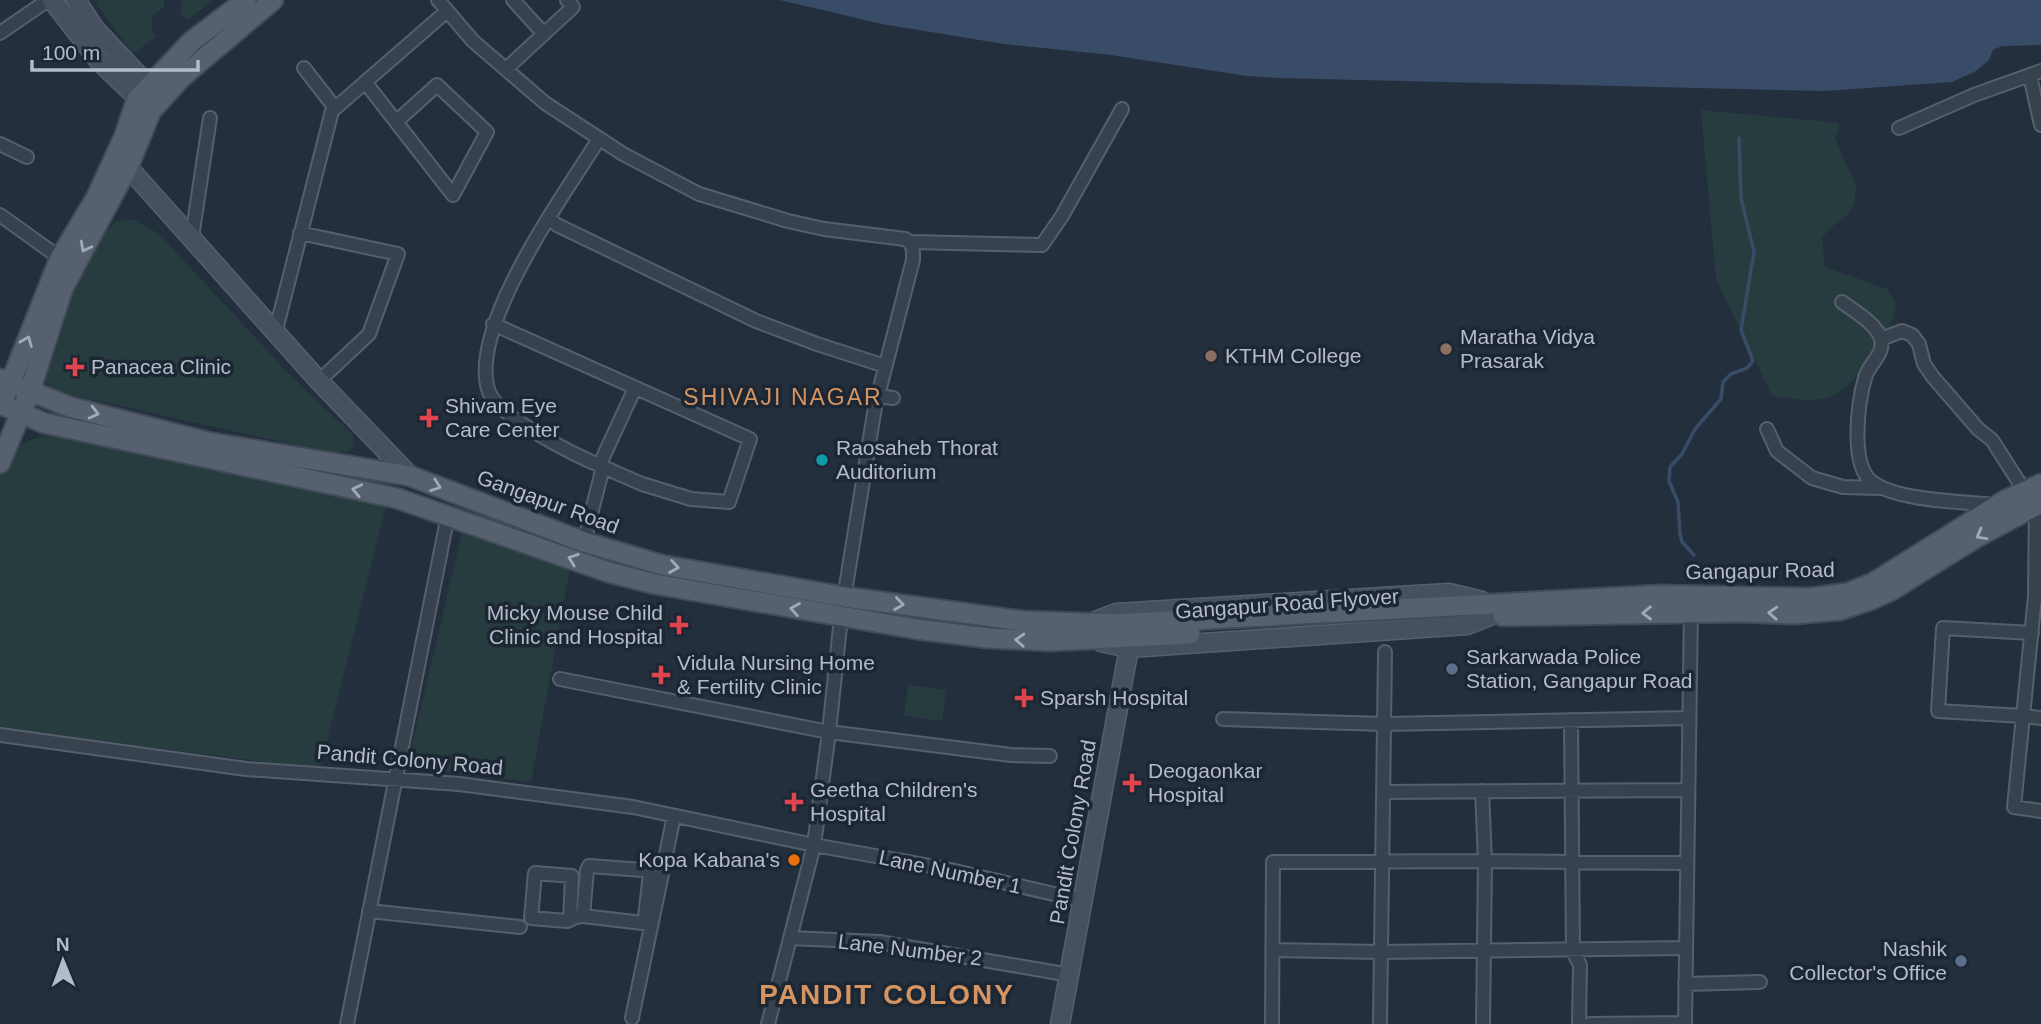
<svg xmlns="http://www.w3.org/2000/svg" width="2041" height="1024" font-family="Helvetica,sans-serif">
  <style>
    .green { fill: #263c3f }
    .water { fill: #394c67 }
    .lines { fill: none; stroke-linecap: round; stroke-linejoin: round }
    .stream { stroke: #394c67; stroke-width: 3.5 }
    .street-casing { stroke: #565f6c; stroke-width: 16 }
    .secondary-casing { stroke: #565f6c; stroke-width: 21 }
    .primary-casing { stroke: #414a57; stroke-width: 23 }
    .street { stroke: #38414e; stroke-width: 12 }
    .secondary { stroke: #465061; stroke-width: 18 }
    .primary { stroke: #56606e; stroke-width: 19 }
    .oneway { stroke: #a1aab7 }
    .education-dot { fill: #8d6e63; stroke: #1d2633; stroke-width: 2.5 }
    .health-dot { fill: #e0444e; stroke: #1d2633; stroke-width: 2.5 }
    .culture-dot { fill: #0f9aa8; stroke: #1d2633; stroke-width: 2.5 }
    .service-dot { fill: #5c6f8a; stroke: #1d2633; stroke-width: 2.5 }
    .food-dot { fill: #e8710a; stroke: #1d2633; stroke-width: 2.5 }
    .labels { text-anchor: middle; stroke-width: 7; stroke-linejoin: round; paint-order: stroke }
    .poi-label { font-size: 21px; fill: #b4bcc9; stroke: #1d2633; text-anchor: start }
    .street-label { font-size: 21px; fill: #b4bcc9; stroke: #1d2633 }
    .neighbourhood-label { font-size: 23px; letter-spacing: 2px; fill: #d59563; stroke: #1d2633 }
    .district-label { font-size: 28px; font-weight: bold; letter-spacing: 2px; fill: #d59563; stroke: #1d2633 }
  </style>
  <rect width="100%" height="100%" fill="#242f3e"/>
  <path class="green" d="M97 0H164V7L152 16V29L157 36 133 54 97 5Z
    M182 0H212L188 20 180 14Z
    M1701 110 1840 123 1835 138 1856 186 1854 204 1847 216 1834 225 1822 237 1825 267 1887 289 1896 304 1887 344 1873 375 1855 377C1832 407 1806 400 1772 396L1716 279Z
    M133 220 158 233 293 378 353 435 354 445 349 451 335 453 304 447 76 396 54 389 43 380 40 351 94 246 116 221Z
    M53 434 386 506 320 769 0 728V474C11 445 25 440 53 434Z
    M464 524 570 568 531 782 407 767Z
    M908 685 946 690 942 721 904 716Z"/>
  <path class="water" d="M780 0H2041V45L2002 46 1993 50 1989 60 1976 71 1952 82 1825 91 1279 78 1247 76 1111 55 1004 44 882 24Z"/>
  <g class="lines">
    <path class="stream" d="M1694 555 1682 542 1680 534 1678 502 1669 481 1670 467 1682 454 1695 429 1721 399 1723 382 1731 374 1747 368 1753 361 1741 330 1754 252 1741 198 1739 138"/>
    <defs>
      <path id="street" d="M438 0 473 41 545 103 623 154 699 194 788 221 824 229 905 239C914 244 913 250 913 260L875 407 841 617 829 732 814 845 768 1024
        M513 0 544 34
        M0 33 48 0
        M304 68 335 108
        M506 69 573 7 567 0
        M2030 76 2041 125
        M365 82 453 195 487 132 437 85 396 122
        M1899 128 1974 95 2041 71
        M0 144 27 157
        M0 215 60 258
        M549 218 557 225 756 321 817 344 885 366
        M300 233 398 254 369 334 319 381
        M192 237 210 118
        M911 242 1042 245 1062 216 1122 109
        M1842 302C1854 311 1877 324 1881 339 1885 355 1868 364 1865 378 1858 402 1850 464 1871 481 1894 501 1966 502 1997 505
        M493 324 750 439 729 502 691 499 642 484 603 467
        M276 330 332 111 447 11
        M1881 339 1902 331 1912 335 1919 344 1924 364 1933 377 1978 429 1992 440 2024 490
        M877 396 893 398
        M1767 429 1777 451 1812 478 1843 487 1881 488
        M599 466 635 388
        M2036 500 2035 596 2041 597
        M584 542 603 467C577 456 499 418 489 392 466 329 566 192 599 139
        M2035 596 2023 716 2041 718
        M2032 633 1943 628 1938 711 2023 716 2014 807 2041 811
        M560 679 829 732 1011 755 1050 756
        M1223 719 1384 724 1688 718
        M1571 720 1573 951 1580 965 1579 1024
        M0 735 246 769 459 784 633 807 814 845 942 868 1084 901
        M1383 792 1687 790
        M369 911 520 927
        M583 916 587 870 589 866 643 870
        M645 918 650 873
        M570 920 572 876 535 873 531 918 567 921C573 918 575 916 583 916L651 924
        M790 938 879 942 1070 975
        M1273 950 1381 952 1685 948
        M1685 984 1760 982
        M632 1018 674 816
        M347 1024 448 515
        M1272 1024 1273 862 1485 861 1482 791
        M1380 1024 1385 652
        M1483 1024 1485 861 1686 863
        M1590 1024 1685 1023
        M1685 1024 1691 608"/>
      <path id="secondary" d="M52 0 99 61 147 107
        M76 0 95 29 157 95
        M119 157 319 381 410 476
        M1093 622 1116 613 1449 593 1482 601
        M1101 642 1129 648 1467 625 1490 616
        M1060 1024 1129 648"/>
      <path id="primary" d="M0 379 70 407 207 442 410 476 584 542 662 565 845 597 1023 621 1114 624 1661 595 1811 598 1848 593 1873 583 2004 501 2041 484
        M6 394 60 258 96 198 124 137 137 99 192 41 246 0
        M0 404 44 423 396 498 608 572 655 584 916 629 988 638 1050 641 1190 634
        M0 463 30 391 63 288 129 165 151 111 182 77 273 0
        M1503 616 1739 612 1794 614 1840 610 1870 600 1892 590 1977 537 2041 503"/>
    </defs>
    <use href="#street" class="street-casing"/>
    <use href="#secondary" class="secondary-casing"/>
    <use href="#primary" class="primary-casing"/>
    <use href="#street" class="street"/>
    <use href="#secondary" class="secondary"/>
    <use href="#primary" class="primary"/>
  </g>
  <defs><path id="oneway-chevron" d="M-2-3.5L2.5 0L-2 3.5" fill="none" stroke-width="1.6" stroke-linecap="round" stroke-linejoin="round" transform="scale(1.75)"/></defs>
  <g class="oneway">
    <use href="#oneway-chevron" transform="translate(85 247) rotate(118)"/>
    <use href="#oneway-chevron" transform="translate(27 341) rotate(-68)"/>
    <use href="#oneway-chevron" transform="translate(94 413) rotate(14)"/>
    <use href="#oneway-chevron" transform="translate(436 486) rotate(20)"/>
    <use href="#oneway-chevron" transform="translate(357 490) rotate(-168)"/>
    <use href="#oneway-chevron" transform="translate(1981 535) rotate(151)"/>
    <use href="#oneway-chevron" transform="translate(573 559) rotate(-160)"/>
    <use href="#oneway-chevron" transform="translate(674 567) rotate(10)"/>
    <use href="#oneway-chevron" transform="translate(899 604) rotate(8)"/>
    <use href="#oneway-chevron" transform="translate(795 609) rotate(-170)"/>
    <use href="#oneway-chevron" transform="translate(1647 613) rotate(179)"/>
    <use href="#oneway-chevron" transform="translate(1773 613) rotate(-177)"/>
    <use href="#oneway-chevron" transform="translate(1020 640) rotate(-177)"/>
  </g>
  <g class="education-dot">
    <circle cx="1446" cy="349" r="7"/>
    <circle cx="1211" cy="356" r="7"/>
  </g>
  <g class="health-dot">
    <path d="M71.5 356.5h7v7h7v7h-7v7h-7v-7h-7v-7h7z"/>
    <path d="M425.5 407.5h7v7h7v7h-7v7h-7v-7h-7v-7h7z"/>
    <path d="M675.5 614.5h7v7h7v7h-7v7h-7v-7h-7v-7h7z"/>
    <path d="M657.5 664.5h7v7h7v7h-7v7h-7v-7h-7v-7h7z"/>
    <path d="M1020.5 687.5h7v7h7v7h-7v7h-7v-7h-7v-7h7z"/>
    <path d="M1128.5 772.5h7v7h7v7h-7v7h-7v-7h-7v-7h7z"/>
    <path d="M790.5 791.5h7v7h7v7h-7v7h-7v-7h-7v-7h7z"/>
  </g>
  <circle class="culture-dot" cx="822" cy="460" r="7"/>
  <g class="service-dot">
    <circle cx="1452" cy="669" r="7"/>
    <circle cx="1961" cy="961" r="7"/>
  </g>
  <circle class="food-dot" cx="794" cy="860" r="7"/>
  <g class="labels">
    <g class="poi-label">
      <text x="1460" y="344">Maratha Vidya<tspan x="1460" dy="24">Prasarak</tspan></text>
      <text x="1225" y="363">KTHM College</text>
      <text x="91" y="374">Panacea Clinic</text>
      <text x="445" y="413">Shivam Eye<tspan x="445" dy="24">Care Center</tspan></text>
      <text x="836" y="455">Raosaheb Thorat<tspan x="836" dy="24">Auditorium</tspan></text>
      <text x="663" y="620" text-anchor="end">Micky Mouse Child<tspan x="663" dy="24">Clinic and Hospital</tspan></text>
      <text x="1466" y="664">Sarkarwada Police<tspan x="1466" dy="24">Station, Gangapur Road</tspan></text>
      <text x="677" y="670">Vidula Nursing Home<tspan x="677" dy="24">&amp; Fertility Clinic</tspan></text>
      <text x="1040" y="705">Sparsh Hospital</text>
      <text x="1148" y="778">Deogaonkar<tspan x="1148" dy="24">Hospital</tspan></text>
      <text x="810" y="797">Geetha Children's<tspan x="810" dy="24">Hospital</tspan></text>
      <text x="780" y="867" text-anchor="end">Kopa Kabana's</text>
      <text x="1947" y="956" text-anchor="end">Nashik<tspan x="1947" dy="24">Collector's Office</tspan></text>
    </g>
    <g class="street-label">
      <text transform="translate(548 502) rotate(20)" y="7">Gangapur Road</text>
      <text transform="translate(1760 571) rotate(-1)" y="7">Gangapur Road</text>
      <text transform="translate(1287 604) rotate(-4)" y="7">Gangapur Road Flyover</text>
      <text transform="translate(410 760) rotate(5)" y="7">Pandit Colony Road</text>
      <text transform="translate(1073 832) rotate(-80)" y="7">Pandit Colony Road</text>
      <text transform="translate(950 872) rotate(12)" y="7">Lane Number 1</text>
      <text transform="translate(910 950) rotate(7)" y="7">Lane Number 2</text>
    </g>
    <g class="neighbourhood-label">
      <text x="783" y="405">SHIVAJI NAGAR</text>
    </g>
    <g class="district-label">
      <text x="887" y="1004">PANDIT COLONY</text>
    </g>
  </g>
  <g transform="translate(63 961) rotate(359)" stroke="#1d2633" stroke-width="5" paint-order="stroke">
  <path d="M0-5L12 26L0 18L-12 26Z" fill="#b4bcc9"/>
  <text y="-10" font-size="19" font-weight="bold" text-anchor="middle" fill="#b4bcc9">N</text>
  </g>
  <path d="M32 60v10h166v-10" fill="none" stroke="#b4bcc9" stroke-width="3.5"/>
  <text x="42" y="60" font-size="21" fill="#b4bcc9" stroke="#1d2633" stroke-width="5" paint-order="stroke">100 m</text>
</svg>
